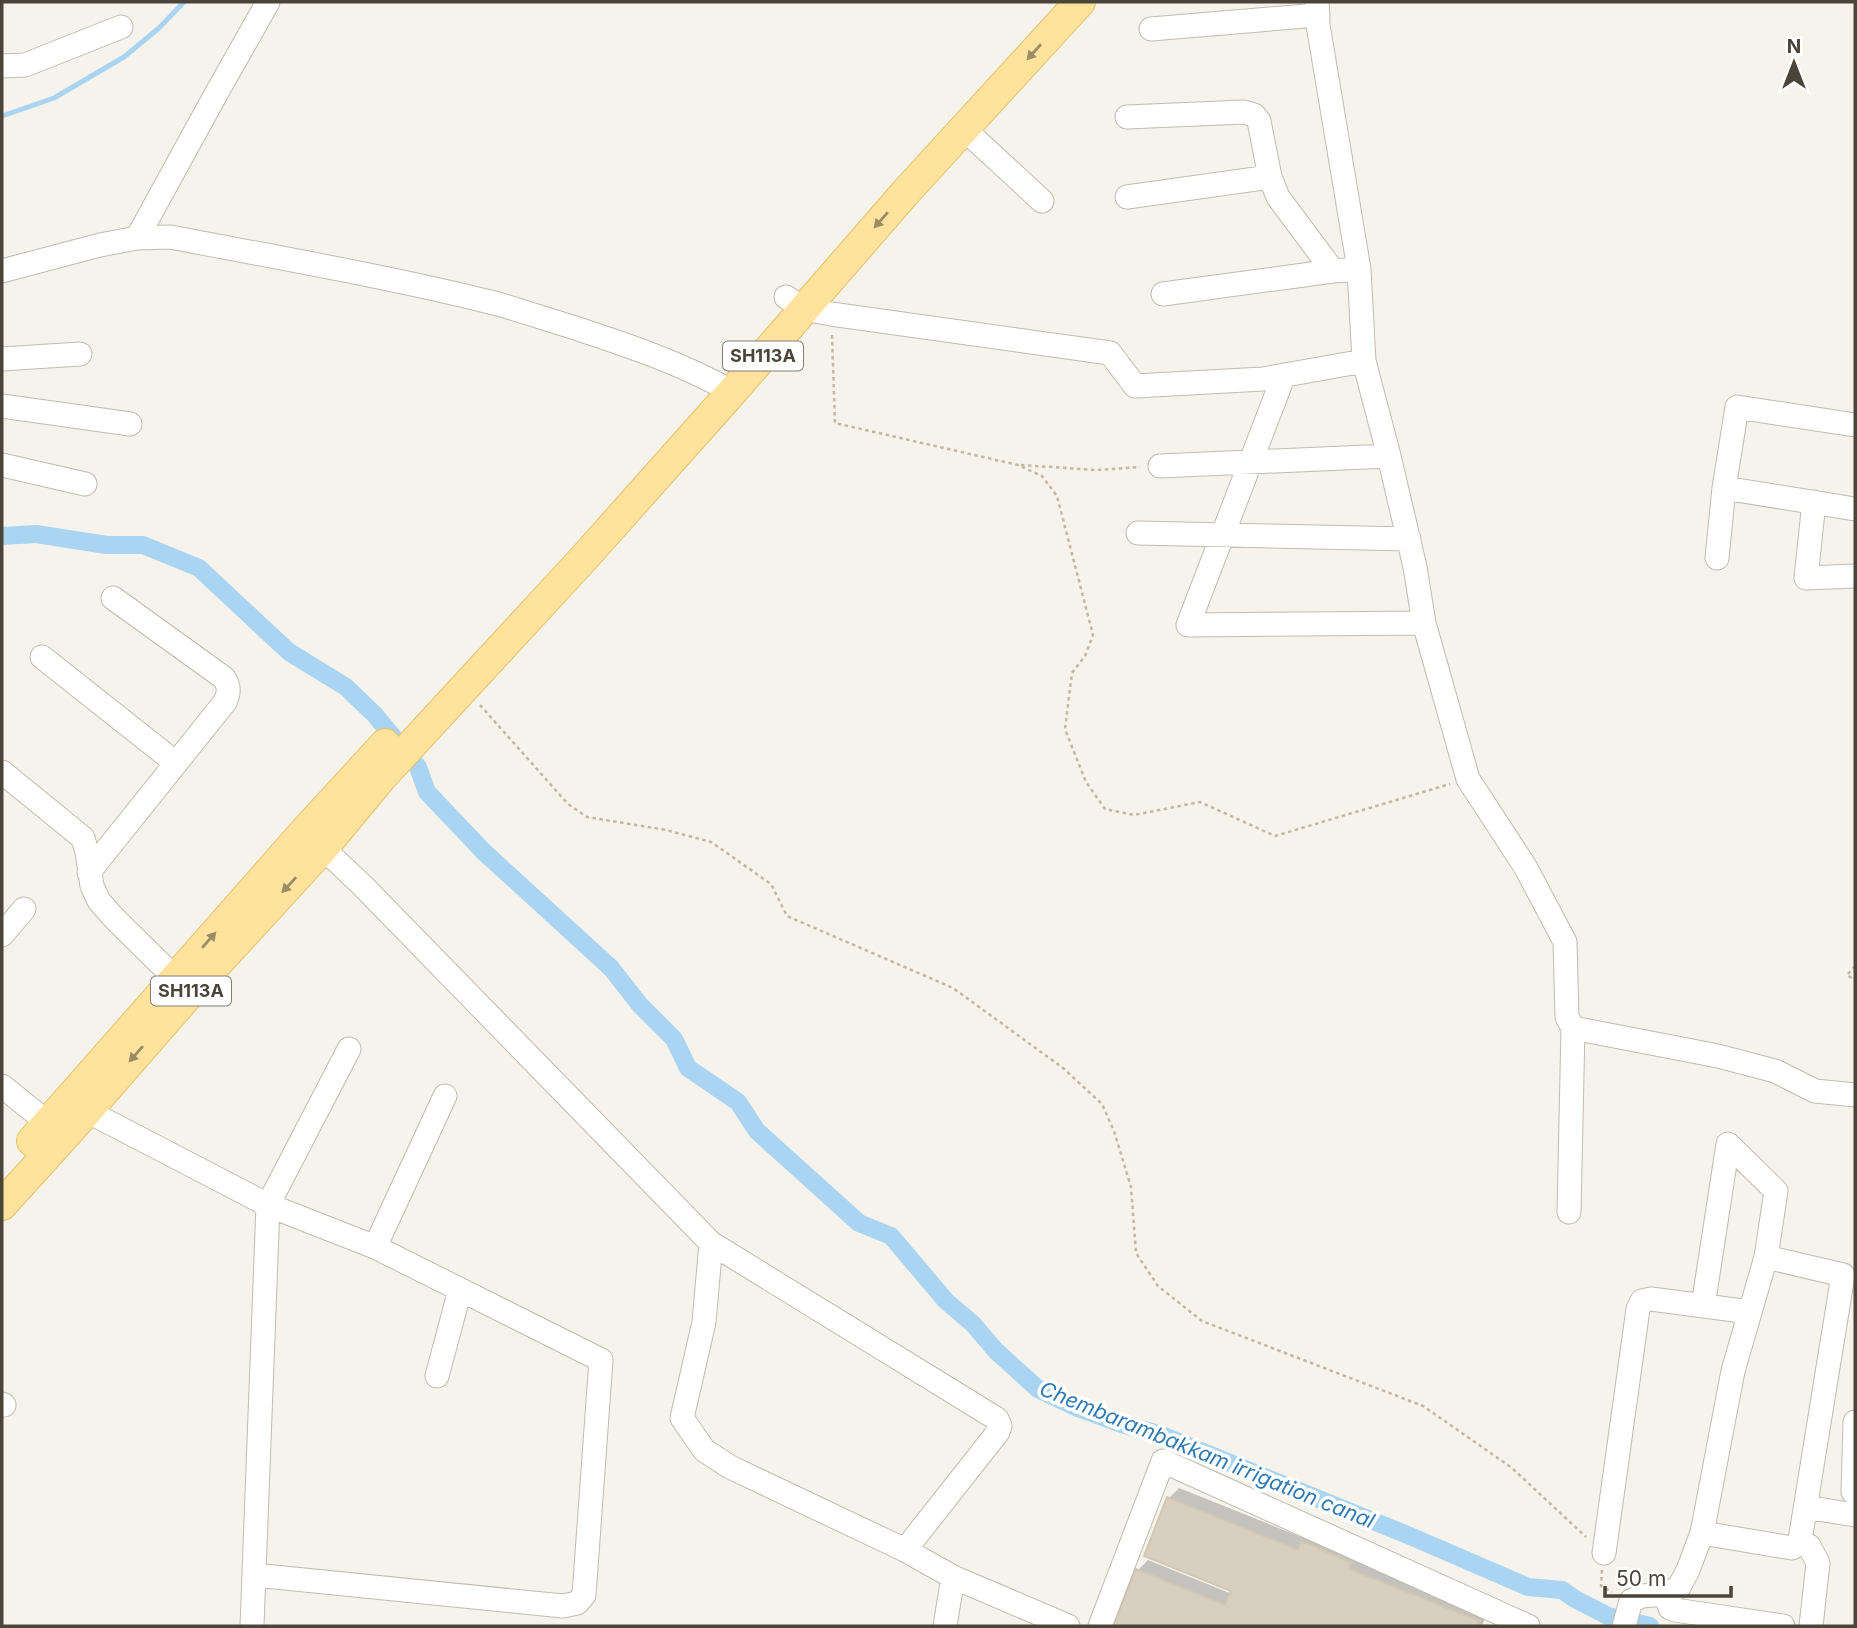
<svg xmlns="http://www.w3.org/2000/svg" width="1857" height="1628" font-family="Inter,sans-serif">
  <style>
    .shadow { fill: #0003 }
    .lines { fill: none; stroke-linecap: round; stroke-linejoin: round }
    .stream { stroke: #a9d4f2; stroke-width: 5 }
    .canal { stroke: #a9d4f2; stroke-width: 18 }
    .building { fill: #d8cfc1; stroke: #d3c7b4; stroke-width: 2 }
    .minor-casing { stroke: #c2bbae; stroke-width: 25 }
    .major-casing { stroke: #e6c16a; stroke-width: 32 }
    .path { stroke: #c4b79f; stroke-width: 2.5; stroke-dasharray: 3.5 3.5; stroke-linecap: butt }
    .minor { stroke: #fff; stroke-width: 23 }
    .major { stroke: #ffe39c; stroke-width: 30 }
    .oneway { fill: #9c8c66 }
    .labels { text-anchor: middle; stroke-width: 7; stroke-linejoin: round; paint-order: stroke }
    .shield { fill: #fff; stroke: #817c74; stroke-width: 2 }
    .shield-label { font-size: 18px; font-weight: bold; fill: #4b4439 }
    .water-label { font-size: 21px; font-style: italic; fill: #2e7ab2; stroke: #fff }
  </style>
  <rect width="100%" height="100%" fill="#f6f3ec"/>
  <path class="shadow" d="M1179 1488 1306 1539 1312 1532 1488 1611 1482 1626H1115L1138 1570 1148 1560 1232 1594 1233 1590 1169 1498Z"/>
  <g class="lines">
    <path class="stream" d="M2 116 54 98 124 57 159 28 184 2"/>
    <path class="canal" d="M2 536 36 534 107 545H143L199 568 289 652 346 687 375 715 418 767 427 792 484 852 611 968 640 1005 674 1039 688 1068 738 1102 757 1131 859 1223 891 1236 946 1301 973 1324 996 1351 1038 1389 1078 1408 1122 1424 1159 1434 1410 1536 1528 1587 1562 1590 1575 1599 1608 1616 1650 1626"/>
  </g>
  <path class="building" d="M1167 1497 1298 1550 1301 1541 1351 1562 1349 1569 1480 1621 1477 1626H1113L1136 1569 1225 1605 1231 1591 1144 1556Z"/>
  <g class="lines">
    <defs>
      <path id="minor" d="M1151 29 1318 15
        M2 66 25 65 121 27
        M1127 117 1244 112 1254 115 1259 121 1270 177 1278 197 1333 271
        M964 129 1042 201
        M1127 197 1270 177
        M137 238 216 94 268 2
        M2 271 100 245 137 238 170 237C280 258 390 277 498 304 522 311 546 319 569 326 624 344 682 363 732 392
        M1163 294 1333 271 1359 269 1318 25 1317 2
        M786 297 804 309 831 314 1110 353 1135 386 1263 379 1364 361
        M2 359 80 354
        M1284 375 1188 625 1424 623 1415 567 1389 456
        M2 406 130 424
        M2 465 85 484
        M1160 466 1389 456 1364 361 1359 269
        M1724 488 1855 509
        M1814 502 1806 578 1855 576
        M1138 533 1409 539
        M1717 558 1724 488 1737 407 1855 425
        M1424 623 1468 779 1526 868 1565 942 1567 1017 1573 1028 1569 1212
        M42 657 176 763
        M2 772 83 838 87 852 92 886 99 901 114 918 186 989
        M311 837 362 885 711 1243 704 1322 682 1418 704 1450 730 1467 905 1550 953 1577 945 1626
        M89 872 225 702C229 693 230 687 224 678L113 598
        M2 935 24 909
        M1573 1028 1718 1056 1775 1071 1815 1091 1855 1095
        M2 1086 48 1123
        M74 1102 87 1111 268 1205 252 1626
        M711 1243 997 1419 1000 1426 998 1432 905 1550
        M375 1247 445 1096
        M1703 1306 1728 1144 1776 1191 1766 1257
        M437 1376 460 1290
        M2 1404 4 1405
        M1853 1492 1855 1422
        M1806 1507 1855 1515
        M1800 1540 1809 1546 1818 1563 1811 1626
        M1604 1553 1638 1309 1642 1301 1651 1299 1750 1312
        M254 1575 563 1606 577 1603 584 1595 601 1360 375 1247 268 1205 349 1049
        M953 1577 1068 1626
        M1665 1594 1670 1608 1675 1610 1783 1626
        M1100 1626 1163 1461 1528 1626
        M1624 1626 1631 1601 1642 1596 1665 1594 1679 1587 1688 1570 1702 1533 1733 1371 1766 1257 1843 1275 1800 1540 1797 1545 1792 1548 1702 1533"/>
      <path id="major" d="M32 1141 305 831 385 744
        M2 1205 87 1111 190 993 323 848 381 778 584 558 732 392 905 193 1080 2"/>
    </defs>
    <use href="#minor" class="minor-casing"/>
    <use href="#major" class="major-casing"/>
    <path class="path" d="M832 335 835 423 1018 465 1042 476 1057 496 1093 635 1085 656 1072 673 1065 729 1086 782 1105 809 1134 815 1200 802 1275 836 1450 784
      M1021 465 1096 470 1140 467
      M480 705 568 804 587 817 666 830 711 842 771 884 787 916 953 988 1063 1068 1102 1104 1114 1131 1131 1187 1136 1253 1158 1286 1202 1321 1423 1406 1512 1468 1586 1537
      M1855 966 1847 975 1855 980
      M1602 1570 1601 1586 1612 1592"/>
    <use href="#minor" class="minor"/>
    <use href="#major" class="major"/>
  </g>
  <defs><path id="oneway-solid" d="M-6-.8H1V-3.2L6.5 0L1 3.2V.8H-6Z" transform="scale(1.75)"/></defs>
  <g class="oneway">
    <use href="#oneway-solid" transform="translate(1034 52) rotate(132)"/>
    <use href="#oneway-solid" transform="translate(881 220) rotate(131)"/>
    <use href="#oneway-solid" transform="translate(289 885) rotate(133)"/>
    <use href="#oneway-solid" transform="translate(209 940) rotate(-49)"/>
    <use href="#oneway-solid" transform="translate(136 1054) rotate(131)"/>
  </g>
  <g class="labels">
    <g class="shield">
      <rect x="723" y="341.5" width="80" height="29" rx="5"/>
      <rect x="151" y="976.5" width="80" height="29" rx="5"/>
    </g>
    <g class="shield-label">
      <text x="763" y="362">SH113A</text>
      <text x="191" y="997">SH113A</text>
    </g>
    <g class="water-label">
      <text transform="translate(1207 1455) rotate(22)" y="7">Chembarambakkam irrigation canal</text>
    </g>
  </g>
  <rect width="1857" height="1628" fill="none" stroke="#4b4439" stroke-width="7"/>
  <g transform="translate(1794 63)" stroke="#ffffff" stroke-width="5" paint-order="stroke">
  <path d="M0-5L12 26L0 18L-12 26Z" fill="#4b4439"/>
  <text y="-10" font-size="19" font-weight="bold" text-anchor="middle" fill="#4b4439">N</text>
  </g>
  <path d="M1605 1586v10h126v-10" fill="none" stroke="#4b4439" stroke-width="3.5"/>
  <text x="1616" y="1586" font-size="21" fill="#4b4439" stroke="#ffffff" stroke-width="5" paint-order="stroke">50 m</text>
</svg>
